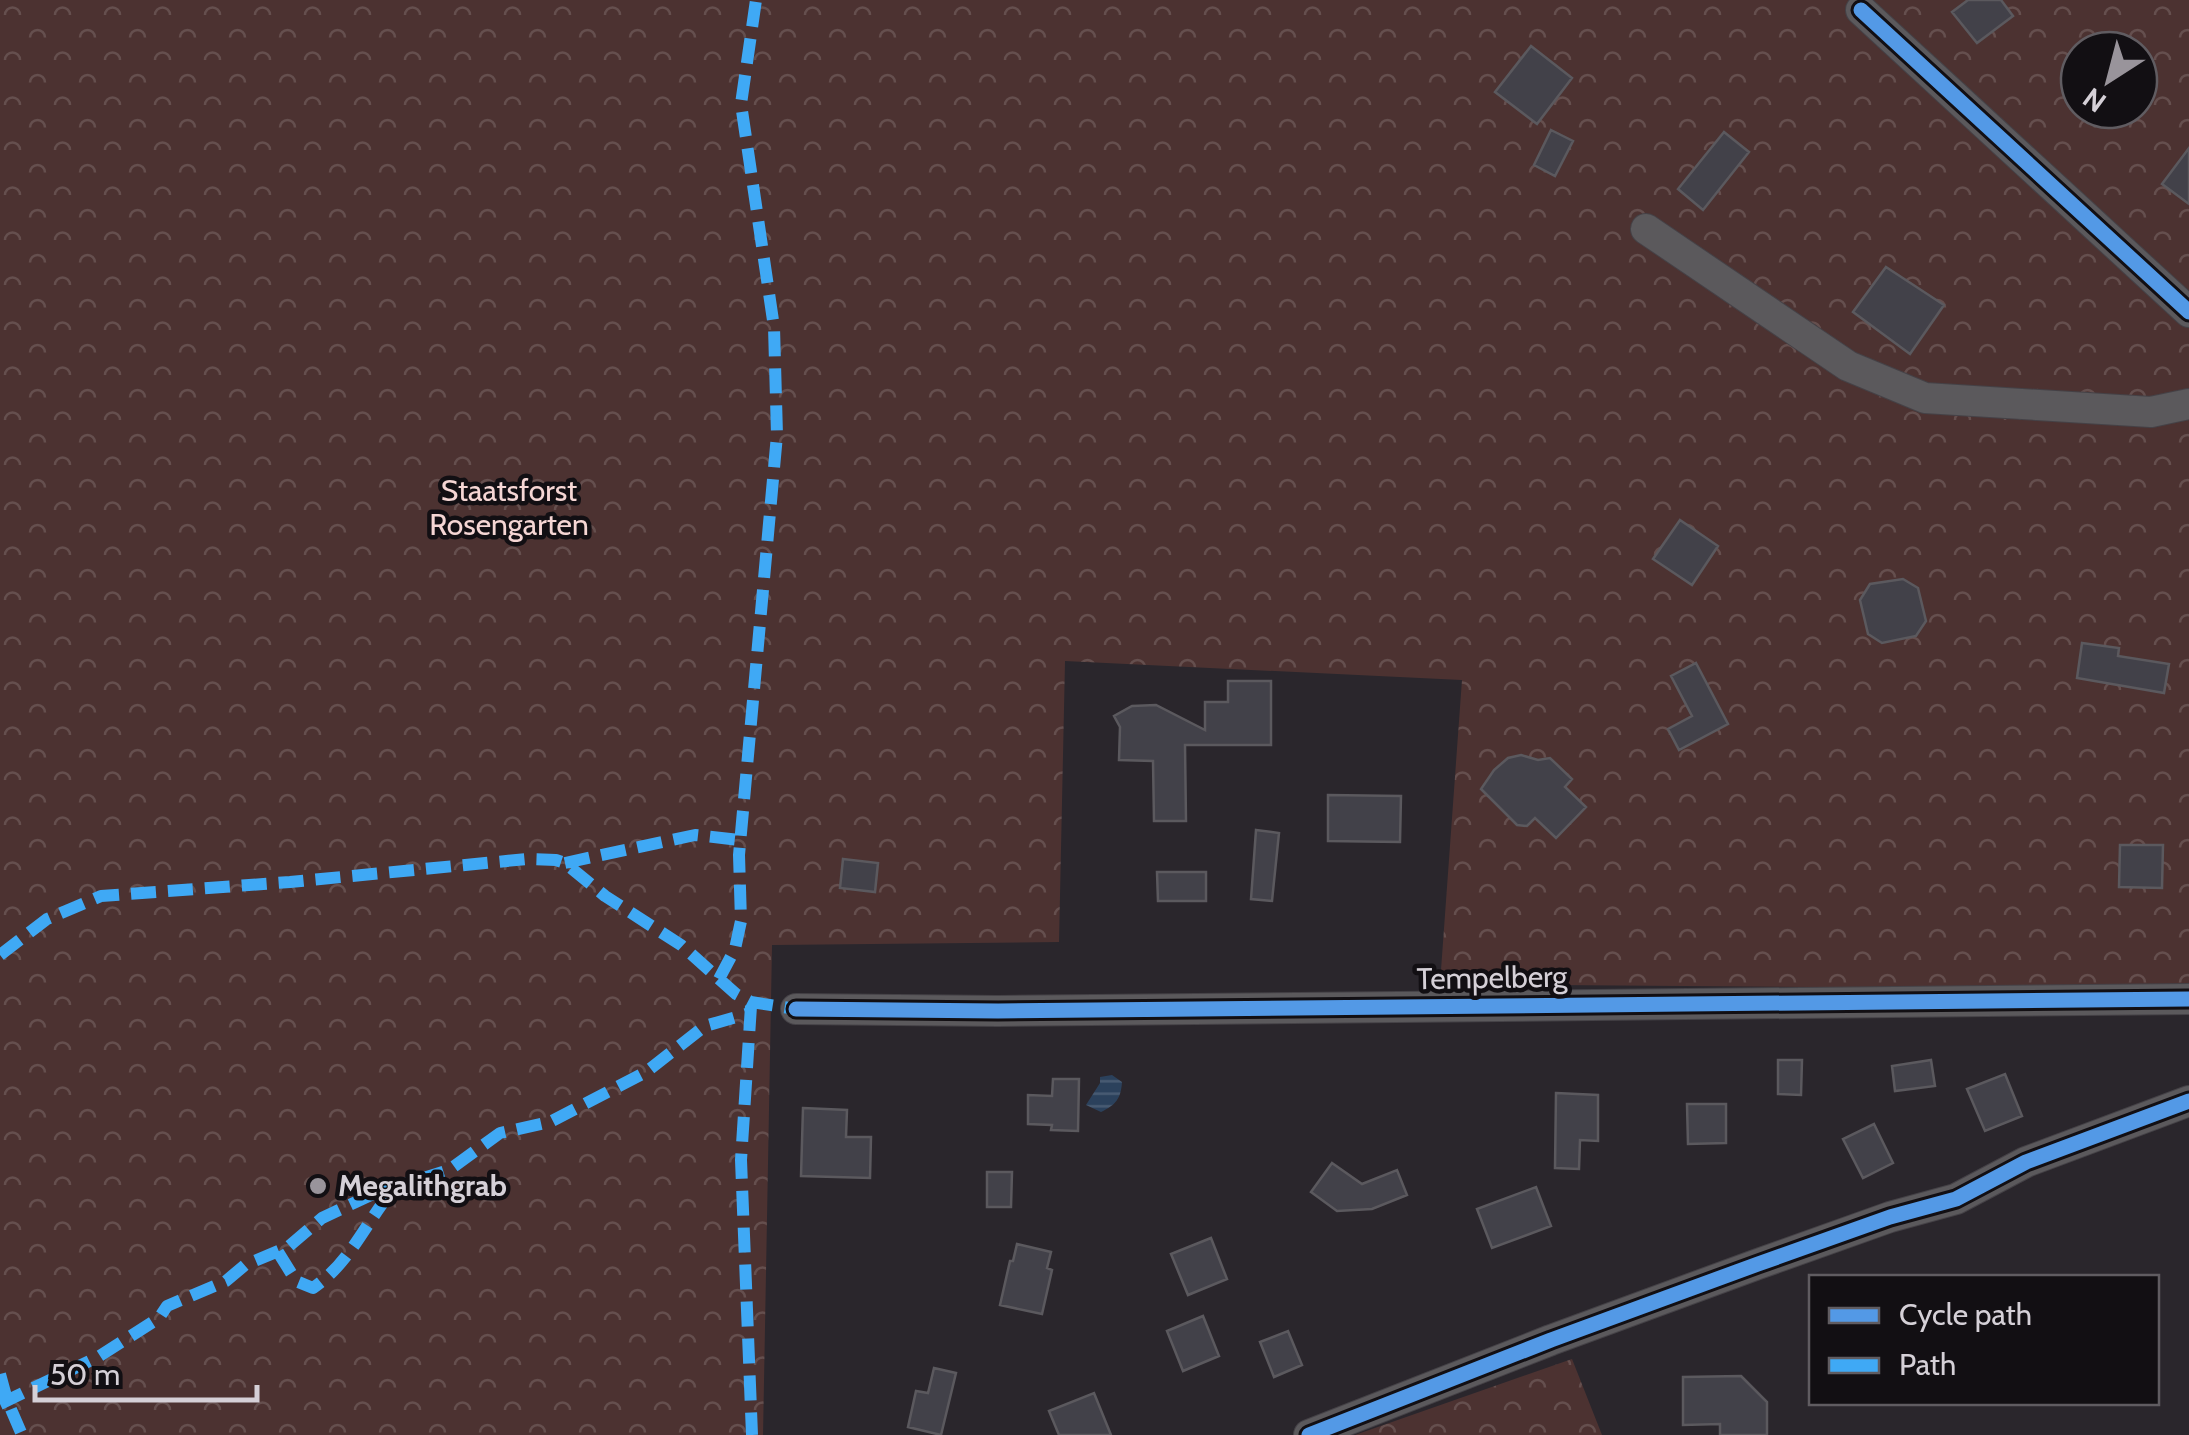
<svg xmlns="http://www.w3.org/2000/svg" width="2189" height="1435" font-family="Cabin,sans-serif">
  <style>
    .forest { fill: url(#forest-crowns); fill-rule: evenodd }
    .water { fill: url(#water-rules) }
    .building { fill: #424149; stroke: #5b595e; stroke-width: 2.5 }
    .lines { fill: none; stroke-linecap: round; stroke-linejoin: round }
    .minor-casing { stroke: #454247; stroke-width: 32 }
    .minor { stroke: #5b595c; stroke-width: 30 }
    .quiet { stroke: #3fa9f5; stroke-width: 12; stroke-dasharray: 25 12; stroke-linecap: butt }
    .cycleway-casing { stroke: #120f13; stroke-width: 21 }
    .cycleway { stroke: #5399e6; stroke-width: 15 }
    .poi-dot { fill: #99949b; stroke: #120f13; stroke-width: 4 }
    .labels { text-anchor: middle; stroke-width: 9; stroke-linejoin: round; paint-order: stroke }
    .park-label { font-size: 30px; fill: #f5d6d4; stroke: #120f13 }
    .street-label { font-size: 30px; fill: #d5d0d7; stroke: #120f13 }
    .poi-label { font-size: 30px; font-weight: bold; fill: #d5d0d7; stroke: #120f13; text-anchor: start }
  </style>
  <defs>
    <pattern id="forest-crowns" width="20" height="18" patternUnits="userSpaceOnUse" patternTransform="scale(2.5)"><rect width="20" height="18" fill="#4c3231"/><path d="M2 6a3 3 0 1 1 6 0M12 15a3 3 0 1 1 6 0" fill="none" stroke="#654f4e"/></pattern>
    <pattern id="water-rules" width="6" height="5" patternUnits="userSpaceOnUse" patternTransform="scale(2.5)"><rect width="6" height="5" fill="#2b415c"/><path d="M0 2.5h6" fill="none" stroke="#495b73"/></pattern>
  </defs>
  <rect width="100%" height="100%" fill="#2a262c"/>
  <path class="forest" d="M0 0H2189V990L1440 984 1462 680 1065 661 1059 942 772 945 763 1435H0ZM2079 50H2139V110H2079Z
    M1572 1359 1602 1435H1355Z"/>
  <path class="water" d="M1112 1075 1122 1082C1121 1098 1116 1105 1101 1112L1086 1105 1100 1083V1077Z"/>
  <path class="building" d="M1968 0H2001L2013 16 1977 43 1952 12Z
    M1531 46 1572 78 1537 124 1495 92Z
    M1551 130 1573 141 1555 176 1534 165Z
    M1724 132 1749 152 1703 210 1678 189Z
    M2189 148V204L2162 184Z
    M1886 267 1944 305 1910 354 1853 312Z
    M1680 520 1718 546 1692 585 1653 559Z
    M1903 579 1918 588 1926 621 1916 636 1882 643 1868 634 1860 600 1870 584Z
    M2082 643 2119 648 2118 656 2169 664 2164 693 2077 678Z
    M1696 663 1728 724 1679 750 1668 729 1692 716 1671 676Z
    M1228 681H1271V745H1185L1186 821H1154L1153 761 1119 760 1120 727 1114 716 1132 706 1156 705 1205 730V702H1228Z
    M1521 755 1538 760 1550 758 1572 779 1565 787 1586 807 1556 838 1535 818 1527 826 1517 825 1481 789 1494 770 1508 758Z
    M1328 795 1401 796 1400 842 1328 841Z
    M1256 830 1279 833 1272 901 1251 899Z
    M2120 845H2163L2162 888 2119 887Z
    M843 859 878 863 875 892 840 888Z
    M1157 872H1206V901H1158Z
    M1778 1060H1802L1801 1095 1778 1094Z
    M1931 1060 1935 1086 1895 1091 1892 1066Z
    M2005 1074 2022 1116 1985 1131 1967 1089Z
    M1053 1079H1079L1078 1131 1051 1130 1052 1125 1028 1124V1095L1052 1096Z
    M1556 1093 1598 1095V1141L1580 1140 1579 1169 1555 1168Z
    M1687 1104H1726V1143L1688 1144Z
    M803 1108 847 1110 846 1137H871L870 1178 801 1176Z
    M1874 1124 1893 1163 1863 1178 1843 1139Z
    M1332 1163 1362 1184 1397 1170 1407 1195 1372 1209 1337 1211 1311 1192Z
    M987 1172H1012L1011 1207H987Z
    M1536 1187 1551 1226 1492 1248 1477 1209Z
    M1211 1238 1227 1279 1188 1295 1171 1254Z
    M1017 1244 1051 1252 1047 1268 1052 1270 1042 1314 1000 1305 1010 1261H1013Z
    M1203 1316 1219 1356 1183 1371 1167 1331Z
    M1288 1331 1302 1365 1274 1377 1260 1342Z
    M934 1368 956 1373 941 1435 908 1427 916 1391 928 1393Z
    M1741 1376 1767 1402V1435H1720V1424L1683 1425V1377Z
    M1094 1393 1111 1435H1059L1049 1411Z"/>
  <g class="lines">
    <defs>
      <path id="minor" d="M1861 10 2189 312
        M1646 229 1848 366 1925 398 2151 412 2189 404
        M796 1009 998 1011 2189 999
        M1309 1435 1551 1340 1758 1264 1890 1217 1956 1199 2026 1162 2189 1101"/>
    </defs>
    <use href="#minor" class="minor-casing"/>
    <use href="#minor" class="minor"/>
    <path class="quiet" d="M565 863 695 835 740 840
      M0 955 47 919 101 896 290 882 527 859 556 860 565 863 605 896 681 945 736 994 751 1002 796 1009
      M719 979 735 949 741 921 739 855 777 435 774 327 741 104 756 0
      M751 1006 741 1160 752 1435
      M278 1252 296 1281 313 1288C345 1266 360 1235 382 1204L380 1192
      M0 1374 7 1400 22 1435
      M0 1404 98 1357 159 1318 167 1306 226 1281 245 1265 288 1247 322 1218 373 1194 449 1170 500 1133 550 1122 646 1072 705 1026 750 1013"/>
    <defs>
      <path id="cycleway" d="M1861 10 2189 312
        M796 1009 998 1011 2189 999
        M1309 1435 1551 1340 1758 1264 1890 1217 1956 1199 2026 1162 2189 1101"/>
    </defs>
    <use href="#cycleway" class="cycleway-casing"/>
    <use href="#cycleway" class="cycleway"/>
  </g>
  <circle class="poi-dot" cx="318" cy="1186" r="10"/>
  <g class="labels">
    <g class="park-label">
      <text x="509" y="501">Staatsforst<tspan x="509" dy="34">Rosengarten</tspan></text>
    </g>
    <g class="street-label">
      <text transform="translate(1492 978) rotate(-1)" y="10">Tempelberg</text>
    </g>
    <g class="poi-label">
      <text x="338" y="1196">Megalithgrab</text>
    </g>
  </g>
  <rect x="1809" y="1275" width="350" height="130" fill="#120f13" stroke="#605c61" stroke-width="2.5"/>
  <rect x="1829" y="1308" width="50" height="15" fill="#5399e6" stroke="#605c61" stroke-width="2.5"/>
  <text x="1899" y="1325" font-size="30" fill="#d5d0d7">Cycle path</text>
  <rect x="1829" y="1358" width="50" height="15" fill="#3fa9f5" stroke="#605c61" stroke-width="2.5"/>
  <text x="1899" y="1375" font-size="30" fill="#d5d0d7">Path</text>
  <g transform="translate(2109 80) rotate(216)"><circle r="48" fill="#120f13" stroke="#605c61" stroke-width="2.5"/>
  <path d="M0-8L18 38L0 25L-18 38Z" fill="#99949b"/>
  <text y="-15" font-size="28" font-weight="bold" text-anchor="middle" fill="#d5d0d7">N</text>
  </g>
  <path d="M35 1385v15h222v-15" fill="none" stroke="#d5d0d7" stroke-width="5"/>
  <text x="50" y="1385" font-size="30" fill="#d5d0d7" stroke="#120f13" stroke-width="8" paint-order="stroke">50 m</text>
</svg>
